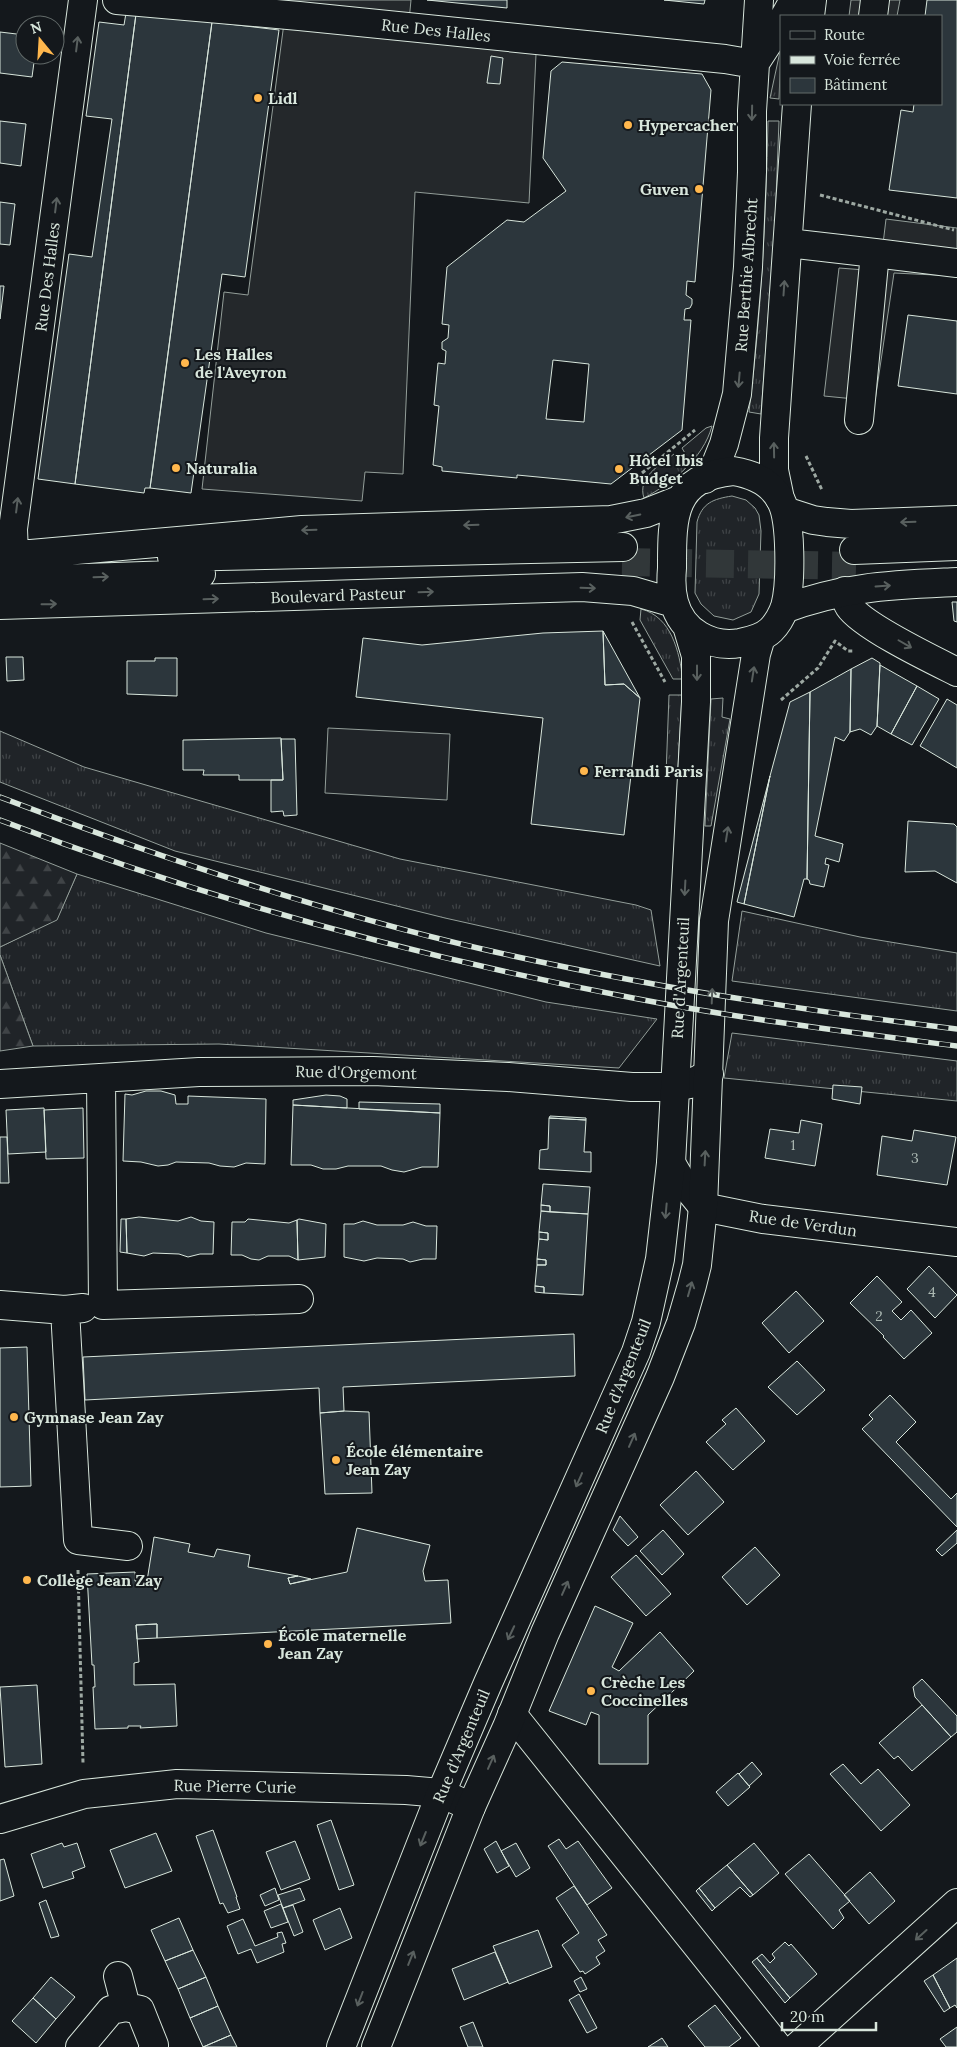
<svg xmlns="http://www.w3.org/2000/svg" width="957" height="2047" font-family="Lora,serif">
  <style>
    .grass { fill: url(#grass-tufts); stroke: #939e99 }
    .forest { fill: url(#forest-firs); stroke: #939e99 }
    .pitch { fill: #202428; stroke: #939e99 }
    .parking { fill: #24282b; stroke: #939e99 }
    .building { fill: #2c363c; stroke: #d8e6dc; fill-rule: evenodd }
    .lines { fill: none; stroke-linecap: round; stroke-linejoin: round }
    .major-tunnel { stroke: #313739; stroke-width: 28; stroke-dasharray: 28 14; stroke-linecap: butt }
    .minor-casing { stroke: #d8e6dc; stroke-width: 30 }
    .major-casing { stroke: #d8e6dc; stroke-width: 30 }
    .path { stroke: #9da8a2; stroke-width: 3; stroke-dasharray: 4 2.5; stroke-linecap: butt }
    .minor { stroke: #14181c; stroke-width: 28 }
    .major { stroke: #14181c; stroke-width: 28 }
    .rail-casing { stroke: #d8e6dc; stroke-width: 5.5 }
    .rail { stroke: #14181c; stroke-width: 4; stroke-dasharray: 11; stroke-linecap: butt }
    .oneway { stroke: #59605f }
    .poi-dot { fill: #ffb74d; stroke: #14181c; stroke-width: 2 }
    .labels { text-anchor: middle; stroke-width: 4; stroke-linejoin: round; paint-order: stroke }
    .number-label { font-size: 14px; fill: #adbab4 }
    .street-label { font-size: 16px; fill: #d8e6dc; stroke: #14181c }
    .poi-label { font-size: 16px; font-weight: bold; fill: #d8e6dc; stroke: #14181c; text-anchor: start }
  </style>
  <defs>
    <pattern id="grass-tufts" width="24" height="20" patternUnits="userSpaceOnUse" patternTransform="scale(1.25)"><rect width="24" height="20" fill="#202428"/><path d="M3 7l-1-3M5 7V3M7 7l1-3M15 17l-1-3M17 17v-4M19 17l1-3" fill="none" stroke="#404447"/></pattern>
    <pattern id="forest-firs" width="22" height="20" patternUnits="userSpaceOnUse" patternTransform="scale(1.25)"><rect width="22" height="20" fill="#202428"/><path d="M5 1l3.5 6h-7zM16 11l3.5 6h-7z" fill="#404447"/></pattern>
  </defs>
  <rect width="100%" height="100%" fill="#14181c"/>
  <path class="grass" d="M781 47 779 99 770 98Z
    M768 121H779L775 223 761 414 749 412C761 315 766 218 768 121Z
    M712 426C703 459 672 483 644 498 637 477 660 465 674 454L678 461 686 455 682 448 706 428Z
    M732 496 746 500 755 508 759 515 761 531 759 594 751 612 733 620 714 616 701 604 695 593 697 522C702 503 713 499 732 496Z
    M641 609C672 617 679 652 683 679H673L640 620Z
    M669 695H682L678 768 666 775Z
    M723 698 722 717 730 719 711 826H705L711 699Z
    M0 731 84 767 400 859 636 905 651 910 660 966 445 918 175 851 0 782Z
    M77 874 266 933 546 1002 657 1019 619 1068 219 1044 33 1046 0 955V947L57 919Z
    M742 911 860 937 957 953V1011L732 981Z
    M732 1033 957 1061V1101L724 1078Z"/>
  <path class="forest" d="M0 843 77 874 57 920 0 947Z
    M0 955 33 1046 0 1051Z"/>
  <path class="pitch" d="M328 728 450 734 447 800 325 793Z"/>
  <path class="parking" d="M122 0H411L409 21 537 33 529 203 415 192 403 474 365 472 362 501 202 489 224 292 248 295 284 23Z
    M851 0H900L897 16H849Z
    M886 219 957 228V262L955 276 894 273 875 401 824 396 839 268 865 270 880 269Z"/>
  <path class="building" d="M427 0H507V8Z
    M664 0H705L704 4Z
    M927 0H957V198L889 190 901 110 913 112 914 104H941V16H925Z
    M126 13 136 14 75 484 38 479 69 254 92 257 112 119 86 116 99 22 124 25Z
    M136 14 212 22 153 467 150 488H145L144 493 75 484Z
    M212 22 279 30 245 277 222 274 191 493 150 488Z
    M55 26 59 27 55 56 47 55H55Z
    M0 32 25 35V55H35L32 77 0 73Z
    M491 56 503 58 500 84 487 83Z
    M562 62 702 74 711 90 695 282 687 281 686 295 692 299V304L690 308 685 309 684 320H691L682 430 611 484 517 475V478L442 471V467L433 465 439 406 434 405 438 363 445 364 446 351 442 349V342L448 338 449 325 442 324 447 267 507 220 524 222 566 191 543 158 551 71ZM553 360 589 364 584 422 546 419Z
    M0 121 26 124 21 166 0 163Z
    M0 202 15 204 10 245 0 244Z
    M0 286H4L0 319Z
    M908 315 957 321V394L898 386Z
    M952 602H957V622L954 621Z
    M603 631 605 685 624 684 640 698 624 835 531 824 543 718 356 697 363 638 422 645 543 633Z
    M603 631 640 698 624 684 605 685Z
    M6 657H23L24 680 7 681Z
    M155 658H177V696L127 694V661H155Z
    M872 658 880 663 877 726 871 735 860 729 850 732 851 669Z
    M880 665 917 686 891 734 877 726Z
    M851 669 850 732 844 741 835 737 815 836 843 844 839 862 826 858 825 864 829 865 824 887 810 884 809 880 807 879 810 692Z
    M917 686 939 699 912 745 891 734Z
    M810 692 807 879H804L794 917 744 904 770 776 790 702Z
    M947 699 957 705V768L920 746Z
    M281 738 283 780H239V775H203L204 770H183V740Z
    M281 739H295L297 815 284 816 283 811 271 812V780H283Z
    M770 776 744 904 737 902Z
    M908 821 954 824 957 827V883L935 871 905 872Z
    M833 1085 862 1087 860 1104 832 1099Z
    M146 1091H161L175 1095 176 1104H188V1096L266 1099 265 1164 246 1163 234 1167 220 1166 209 1163 176 1162 168 1165 158 1166 141 1162 123 1161 125 1094 132 1095Z
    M326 1095 340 1096 347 1099V1108L293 1105V1100Z
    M359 1102 440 1104V1113L359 1109Z
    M293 1105 440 1113 438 1167H422L404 1172 392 1170 381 1166H348L336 1169H323L311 1165H291Z
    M44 1108 46 1152 8 1154 6 1110Z
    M83 1108 84 1158 46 1159 44 1110Z
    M550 1116 586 1118V1120L549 1118Z
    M549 1118 586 1120 584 1152H591V1172L539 1169 540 1150 548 1149Z
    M801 1120 822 1124 815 1166 765 1158 770 1129 799 1133Z
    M914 1130 956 1137 947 1185 877 1175 882 1136 912 1141Z
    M0 1137H7L9 1183H0Z
    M543 1184 590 1187 588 1214 550 1212V1206L541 1205Z
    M541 1205 550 1206V1212L541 1211Z
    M541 1211 588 1214 583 1295 544 1293V1287L535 1286 537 1265H546V1260L537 1259 539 1239 548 1240V1233L539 1232Z
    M139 1217 178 1221 191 1217 201 1221 214 1222 213 1254H200L188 1257 179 1254 153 1253 144 1256 127 1253 126 1219Z
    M121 1219H126L127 1253 120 1252Z
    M248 1219 289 1223 297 1220 298 1260 289 1256H268L259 1260 251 1259 242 1255H231L232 1222H245Z
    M299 1219 326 1224 325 1257 298 1260 297 1220Z
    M363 1221 377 1225H403L413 1222 426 1226H437L436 1259H423L410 1262 403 1259 377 1258 364 1261 344 1257V1224H354Z
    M539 1232 548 1233V1240L539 1239Z
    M537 1259 546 1260V1265H537Z
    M929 1266 957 1295 935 1318 907 1289Z
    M877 1276 902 1302 892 1311 901 1320 911 1310 932 1333 904 1359 883 1337 884 1336 850 1303Z
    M535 1286 544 1287V1293L535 1292Z
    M796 1291 824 1321 789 1353 762 1323Z
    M574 1334 575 1376 343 1387 344 1411 320 1413 319 1388 85 1400 83 1357Z
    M27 1347 31 1486 0 1487V1348Z
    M797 1361 825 1390 797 1415 768 1387Z
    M890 1395 916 1422 896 1442 951 1499 957 1493V1527L862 1429 873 1419 869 1415Z
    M736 1408 765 1441 733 1470 706 1442 726 1424 722 1420Z
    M344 1411 369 1412 372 1493 325 1494 320 1413Z
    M696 1471 724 1502 688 1535 660 1505Z
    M620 1516 638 1537 628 1546 613 1530Z
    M357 1528 430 1545 423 1571 425 1581 448 1580 451 1623 157 1638V1624L136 1625 139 1662 134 1663V1685L175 1684 177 1726 140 1728 141 1726H128V1728L95 1729 93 1687H95L94 1665H92L87 1574 135 1572V1581H147L154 1537 190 1544 188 1552 214 1557 217 1549 250 1555 248 1567 298 1576 288 1578 290 1584 347 1572Z
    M663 1530 684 1554 662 1575 640 1551Z
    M957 1530V1543L942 1556 936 1550Z
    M755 1547 780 1575 747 1605 722 1577Z
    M636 1555 671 1594 646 1616 611 1577Z
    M298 1576 311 1579 290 1584 288 1578Z
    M595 1606 633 1623 612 1667 619 1671 660 1632 694 1671 648 1715V1764H599V1715L591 1712 586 1725 549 1711Z
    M157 1624V1638L137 1639 136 1625Z
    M922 1679 957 1716V1732L951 1737 915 1697 913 1687Z
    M37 1685 42 1764 5 1767 0 1687Z
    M922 1705 951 1737 912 1771 898 1756 894 1759 879 1743Z
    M752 1762 762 1774 749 1786 739 1774Z
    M843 1764 861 1784 878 1769 910 1805 881 1831 830 1774Z
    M738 1773 750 1787 728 1806 716 1792Z
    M331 1820 354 1885 339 1890 317 1825Z
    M213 1830 237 1897H236L240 1909 228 1913 223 1903 220 1904 196 1836Z
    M156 1833 172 1871 125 1888 110 1850Z
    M559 1839 566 1849 578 1841 612 1888 587 1905 548 1846Z
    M295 1841 310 1879 281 1890 266 1852Z
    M496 1841 509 1866 497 1873 484 1849Z
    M62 1843 64 1847 77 1843 85 1867 72 1872 74 1878 43 1888 31 1854Z
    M516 1843 530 1868 516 1877 501 1851Z
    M754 1843 779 1873 753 1895 727 1865Z
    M809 1854 850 1901 839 1910 844 1918 833 1929 785 1874Z
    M4 1859 14 1896 0 1901V1860Z
    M727 1865 753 1895 750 1897 740 1887 715 1908 699 1888Z
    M870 1872 895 1901 869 1924 844 1895Z
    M574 1886 607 1935 598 1940 605 1951 596 1957 600 1964 585 1974 583 1971 580 1972 562 1945 579 1933 556 1898Z
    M275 1888 279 1900 265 1906 260 1895Z
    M300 1888 305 1900 283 1908 278 1895Z
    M699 1888 715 1908 712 1911 696 1891Z
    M46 1900 59 1936 51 1938 39 1903Z
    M281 1904 288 1922 271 1928 264 1911Z
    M293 1905 303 1932 294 1936 283 1908Z
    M340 1908 352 1938 325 1950 313 1920Z
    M179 1918 193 1950 165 1961 151 1930Z
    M243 1919 255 1946 278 1937 277 1933 282 1932 286 1943 282 1944 284 1952 257 1963 251 1949 238 1954 227 1926Z
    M538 1930 552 1967 509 1984 493 1946Z
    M785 1942 789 1946 791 1944 817 1974 790 1998 757 1958 762 1954 770 1963 775 1958 772 1954Z
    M193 1950 206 1977 178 1989 165 1961Z
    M495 1952 508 1982 464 2000 452 1969Z
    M757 1958 790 1998 785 2003 752 1962Z
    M957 1958V2008L955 2005 950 2008 933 1975Z
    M933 1975 950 2008 944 2012 924 1981Z
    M51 1977 75 1997 56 2019 33 1998Z
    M206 1977 218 2006 190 2018 178 1989Z
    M581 1977 587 1989 580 1992 574 1981Z
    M579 1994 597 2028 587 2033 569 2000Z
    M33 1998 56 2019 36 2043 12 2021Z
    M715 2005 741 2038 729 2047H705L688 2026Z
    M218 2006 231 2035 203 2047 190 2018Z
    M473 2022 483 2047H468L460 2027Z
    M957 2027V2047H946L940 2039Z
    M231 2035 237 2047H203Z
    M662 2038 668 2047H648Z"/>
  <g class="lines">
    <path class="major-tunnel" d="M622 562 856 566"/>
    <defs>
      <path id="minor" d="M117 0 299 16 725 59 754 64
        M785 16 794 0
        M810 16 812 0
        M873 16 875 0
        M755 63 781 23
        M788 243 875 253 859 420
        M875 253 957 263
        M705 479 716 464 724 444 737 394 748 267 752 172V111L759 0
        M780 499 774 470V438L797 104
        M14 554 13 529 83 0
        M845 591C846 596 846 602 849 606 862 626 933 660 957 672
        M101 1078 103 1305 299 1299
        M0 1084 199 1072 373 1071 508 1077 632 1087H674L690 1084 709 1074
        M671 1163 681 1180 703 1207 763 1219 957 1242
        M0 1305 65 1310 83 1308
        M65 1310 78 1540 128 1546
        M512 1714 778 2047
        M0 1819 84 1794 177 1784 406 1790 441 1793 471 1807
        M118 1976 126 2007
        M80 2047 111 2010 126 2007 140 2010 154 2045 153 2047
        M797 2047 957 1903"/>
      <path id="major" d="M733 471C752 474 770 481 780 499 792 518 791 585 785 607 782 615 777 624 771 630 764 637 750 641 740 643 711 648 682 632 674 602 671 591 671 579 672 568 672 518 671 477 733 471Z
        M785 511 813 520 827 522 851 524 957 520
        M854 550 957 546
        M0 554H49
        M31 554 302 530 611 520 646 513 679 500
        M172 557 623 547
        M0 581 201 574
        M0 605 582 587 633 591 674 603
        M784 609C843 586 896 585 957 582
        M341 2047 441 1793 488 1683 636 1352 646 1322 660 1259 671 1163 696 702V656L687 626
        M376 2047 471 1807 507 1727 545 1633 660 1377 681 1323 692 1285 697 1265 703 1207 714 921 756 654 761 637"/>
    </defs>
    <use href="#minor" class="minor-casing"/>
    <use href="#major" class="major-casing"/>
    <path class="path" d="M820 195 954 230
      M806 456 822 490
      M637 485 642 473 695 430
      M632 622 665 682
      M781 700 818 668 835 641 848 651H854
      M78 1570 83 1763"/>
    <use href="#minor" class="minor"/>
    <use href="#major" class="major"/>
    <defs>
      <path id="rail" d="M0 797C158 857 318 911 482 949 639 985 798 1010 957 1029
        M0 820C205 899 417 957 633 998 741 1019 849 1032 957 1046"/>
    </defs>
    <use href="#rail" class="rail-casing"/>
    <use href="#rail" class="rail"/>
  </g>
  <defs><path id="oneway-shaft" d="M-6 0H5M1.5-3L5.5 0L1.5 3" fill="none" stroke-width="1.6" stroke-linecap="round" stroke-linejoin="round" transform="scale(1.25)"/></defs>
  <g class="oneway">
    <use href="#oneway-shaft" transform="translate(77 44) rotate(-83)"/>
    <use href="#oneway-shaft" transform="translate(752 113) rotate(91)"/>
    <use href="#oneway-shaft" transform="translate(56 205) rotate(-83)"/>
    <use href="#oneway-shaft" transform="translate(784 288) rotate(-86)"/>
    <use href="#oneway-shaft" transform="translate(739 380) rotate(95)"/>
    <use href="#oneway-shaft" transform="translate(774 450) rotate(-91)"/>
    <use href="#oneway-shaft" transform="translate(17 505) rotate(-83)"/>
    <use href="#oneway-shaft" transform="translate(633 516) rotate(168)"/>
    <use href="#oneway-shaft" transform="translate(908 522) rotate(178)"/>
    <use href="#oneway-shaft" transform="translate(471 525) rotate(178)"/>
    <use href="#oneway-shaft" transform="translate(309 530) rotate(178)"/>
    <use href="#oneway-shaft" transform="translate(101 577) rotate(-2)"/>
    <use href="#oneway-shaft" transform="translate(883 586) rotate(-4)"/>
    <use href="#oneway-shaft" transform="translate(588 588) rotate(2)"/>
    <use href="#oneway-shaft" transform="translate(426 592) rotate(-2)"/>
    <use href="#oneway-shaft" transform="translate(211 599) rotate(-2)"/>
    <use href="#oneway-shaft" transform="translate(49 604) rotate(-1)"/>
    <use href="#oneway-shaft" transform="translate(905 644) rotate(30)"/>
    <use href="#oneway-shaft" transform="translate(697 673) rotate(90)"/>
    <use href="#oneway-shaft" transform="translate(753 674) rotate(-81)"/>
    <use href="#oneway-shaft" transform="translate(727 834) rotate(-81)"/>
    <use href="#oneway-shaft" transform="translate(685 888) rotate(93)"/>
    <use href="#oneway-shaft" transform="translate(712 996) rotate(-88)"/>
    <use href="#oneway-shaft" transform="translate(705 1158) rotate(-87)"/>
    <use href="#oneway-shaft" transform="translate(666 1211) rotate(95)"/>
    <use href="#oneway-shaft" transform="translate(690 1289) rotate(-74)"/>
    <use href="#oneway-shaft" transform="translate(632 1440) rotate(-66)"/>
    <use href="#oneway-shaft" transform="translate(579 1480) rotate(114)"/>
    <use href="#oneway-shaft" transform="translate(565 1588) rotate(-66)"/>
    <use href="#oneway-shaft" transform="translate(511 1633) rotate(115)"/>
    <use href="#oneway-shaft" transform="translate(491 1762) rotate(-66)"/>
    <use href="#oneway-shaft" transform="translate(423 1839) rotate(112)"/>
    <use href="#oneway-shaft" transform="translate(921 1935) rotate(138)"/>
    <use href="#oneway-shaft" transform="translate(411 1958) rotate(-68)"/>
    <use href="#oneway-shaft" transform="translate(360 1999) rotate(111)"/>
  </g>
  <g class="poi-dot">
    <circle cx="258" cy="98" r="5"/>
    <circle cx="628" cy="125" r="5"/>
    <circle cx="699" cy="189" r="5"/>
    <circle cx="185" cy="363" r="5"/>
    <circle cx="176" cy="468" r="5"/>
    <circle cx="619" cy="469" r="5"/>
    <circle cx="584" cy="771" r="5"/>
    <circle cx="14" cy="1417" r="5"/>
    <circle cx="336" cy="1460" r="5"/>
    <circle cx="27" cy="1580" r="5"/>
    <circle cx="268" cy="1644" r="5"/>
    <circle cx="591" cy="1691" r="5"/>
  </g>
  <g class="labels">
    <g class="number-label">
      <text x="793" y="1150">1</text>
      <text x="915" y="1163">3</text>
      <text x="932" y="1297">4</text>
      <text x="879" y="1321">2</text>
    </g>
    <g class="street-label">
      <text transform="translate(436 30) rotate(6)" y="6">Rue Des Halles</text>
      <text transform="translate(746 275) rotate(-86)" y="6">Rue Berthie Albrecht</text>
      <text transform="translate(47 277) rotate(-83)" y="6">Rue Des Halles</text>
      <text transform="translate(338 595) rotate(-2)" y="6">Boulevard Pasteur</text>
      <text transform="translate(680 978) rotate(-87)" y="6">Rue d'Argenteuil</text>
      <text transform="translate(356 1072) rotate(1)" y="6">Rue d'Orgemont</text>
      <text transform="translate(803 1223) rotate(8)" y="6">Rue de Verdun</text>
      <text transform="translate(623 1376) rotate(-68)" y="6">Rue d'Argenteuil</text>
      <text transform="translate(461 1746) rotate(-67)" y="6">Rue d'Argenteuil</text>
      <text transform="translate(235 1786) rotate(1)" y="6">Rue Pierre Curie</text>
    </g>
    <g class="poi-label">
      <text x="268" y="104">Lidl</text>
      <text x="638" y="131">Hypercacher</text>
      <text x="689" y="195" text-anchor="end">Guven</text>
      <text x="195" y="360">Les Halles<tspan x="195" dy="18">de l'Aveyron</tspan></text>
      <text x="629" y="466">Hôtel Ibis<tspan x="629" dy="18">Budget</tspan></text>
      <text x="186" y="474">Naturalia</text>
      <text x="594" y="777">Ferrandi Paris</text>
      <text x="24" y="1423">Gymnase Jean Zay</text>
      <text x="346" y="1457">École élémentaire<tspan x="346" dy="18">Jean Zay</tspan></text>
      <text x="37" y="1586">Collège Jean Zay</text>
      <text x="278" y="1641">École maternelle<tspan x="278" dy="18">Jean Zay</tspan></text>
      <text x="601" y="1688">Crèche Les<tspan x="601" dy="18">Coccinelles</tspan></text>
    </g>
  </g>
  <rect x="780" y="15" width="162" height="90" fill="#14181c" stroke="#626a69"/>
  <rect x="790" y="31" width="25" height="8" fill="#14181c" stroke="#626a69"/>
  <text x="824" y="40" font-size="15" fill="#d8e6dc">Route</text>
  <rect x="790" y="56" width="25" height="8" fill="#d8e6dc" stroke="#626a69"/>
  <text x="824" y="65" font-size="15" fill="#d8e6dc">Voie ferrée</text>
  <rect x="790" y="78" width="25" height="15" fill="#2c363c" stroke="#626a69"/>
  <text x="824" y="90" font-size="15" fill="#d8e6dc">Bâtiment</text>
  <g transform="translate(40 40) rotate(342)"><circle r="24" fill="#14181c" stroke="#626a69"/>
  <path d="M0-4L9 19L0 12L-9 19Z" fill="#ffb74d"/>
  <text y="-8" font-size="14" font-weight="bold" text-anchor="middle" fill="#d8e6dc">N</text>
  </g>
  <path d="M782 2022v8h94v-8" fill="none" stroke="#d8e6dc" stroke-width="2.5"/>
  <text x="790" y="2022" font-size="15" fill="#d8e6dc" stroke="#14181c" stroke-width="4" paint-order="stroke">20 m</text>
</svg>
